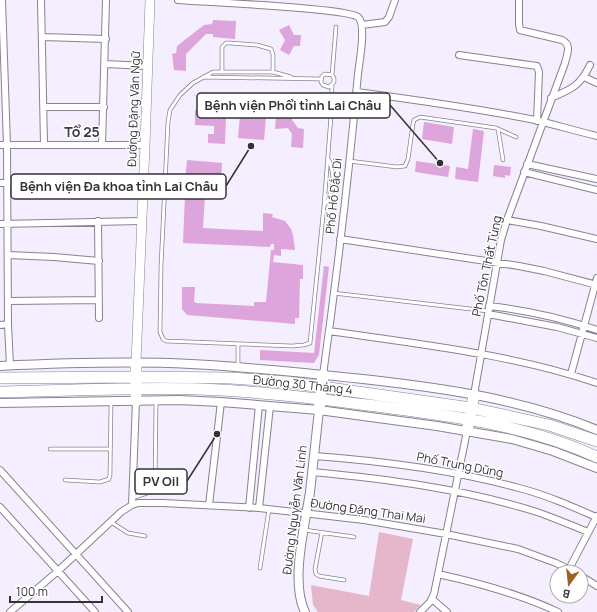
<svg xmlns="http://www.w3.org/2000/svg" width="597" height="612" font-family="Manrope,sans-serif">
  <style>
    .green { fill: #e6b7ca }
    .building { fill: #dda5dc }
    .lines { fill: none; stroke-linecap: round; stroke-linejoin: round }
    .service-casing { stroke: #888291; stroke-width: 4.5 }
    .minor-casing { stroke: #888291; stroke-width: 8 }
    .tertiary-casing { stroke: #888291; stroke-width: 10 }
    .secondary-casing { stroke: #888291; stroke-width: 10 }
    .trunk-casing { stroke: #888291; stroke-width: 12 }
    .service { stroke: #fff; stroke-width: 3 }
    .minor { stroke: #fff; stroke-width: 6 }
    .tertiary { stroke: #fff; stroke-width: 8 }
    .secondary { stroke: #fff; stroke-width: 9 }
    .trunk { stroke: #fff; stroke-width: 11 }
    .labels { text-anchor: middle; stroke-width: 3; stroke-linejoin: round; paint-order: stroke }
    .street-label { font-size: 12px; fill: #343238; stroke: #fff }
    .quarter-label { font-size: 14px; font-weight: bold; fill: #3e3946; stroke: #fff }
    .leader { fill: none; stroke: #343238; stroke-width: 1.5 }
    .callout-dot { fill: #343238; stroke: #fff; stroke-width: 1.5 }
    .callout { fill: #fff; stroke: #343238; stroke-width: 1.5 }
    .callout-label { font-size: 13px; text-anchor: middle; font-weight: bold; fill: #343238 }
  </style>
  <rect width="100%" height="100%" fill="#f4eefe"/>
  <path class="green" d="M379 532 413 539 401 600 421 605 414 612H318L313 605 311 585 369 596Z"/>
  <path class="building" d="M213 20 236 21 235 39 213 37V34H206L186 54V71L174 70 172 54 176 53 177 46 204 25 212 24Z
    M289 25 294 35H301L300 46H294L289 55 280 50 285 40 279 30Z
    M195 110 217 111V118H226L225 144 208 143V134H214V126L195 125Z
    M240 115 266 117 264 140 238 138Z
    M276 116 292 117V120L298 128 304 129 303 148 291 147 292 134 288 128 275 129Z
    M424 122 454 127 452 144 422 139Z
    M473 129 484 131 478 182 455 179 456 167 468 169Z
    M187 160 222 163 221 184 185 181Z
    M416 161 450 166 448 177 415 172Z
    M494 165 511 167 510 176 505 175V178L493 176Z
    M185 195 205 196 203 228 263 231V213L273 214 272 217 285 221 291 229 293 235 295 250 281 249V256L274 255 273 262 303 265V279H300L299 318H295V324L187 315 182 309V287H195L194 302 197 303 254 306V302H266L271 250H274V244H271L270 247 183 243Z
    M324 266 329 267 319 355 314 363 260 360V350L314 353Z"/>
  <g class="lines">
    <defs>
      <path id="service" d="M222 71V47L226 43H230L257 45 271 49 273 54V72
        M332 75 325 74 322 76 321 82 323 85 329 87 334 82V78L332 75 336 27
        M203 77 321 79
        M291 77 273 72H213L193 83 180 95 170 110 168 122 161 266 160 332 163 339 166 341 292 346 304 345 310 343 324 206 331 116 332 85
        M498 129 503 160
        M349 161 397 167 405 166 408 159 413 124 414 120 420 117 496 128 516 137
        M324 206C334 192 335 176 329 160
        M333 293 488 311
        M238 367V344
        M50 449H110
        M65 480 100 482 109 479 110 475 111 402
        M132 498 150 492 155 486 156 402
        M111 522 128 533 145 536
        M304 530 354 537
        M322 532 315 569 316 574 319 576 344 580
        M260 568 269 509"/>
      <path id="minor" d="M2 0 7 145 8 324 10 366
        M41 0 44 144
        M178 0C203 2 347 8 358 17 367 25 359 63 358 74 349 174 337 275 323 375
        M362 25 385 22 389 17 395 0
        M43 37 106 39
        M459 55 537 66 539 72 537 121
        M105 64 148 66
        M584 77 597 83
        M357 92C416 100 476 108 535 120 556 125 576 131 597 136
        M551 98C572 89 580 86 590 65
        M44 107H104
        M0 145H145
        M102 145 106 0
        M527 164 597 179
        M524 172 597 190
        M0 183 143 182
        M507 220 541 226 597 239
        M98 221 99 318
        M0 224 141 221
        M340 239 519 266 544 271 597 285
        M8 255 54 257 99 261
        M8 301 98 300
        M489 306C526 310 562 318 597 330
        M488 314 557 327 597 338
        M0 325 8 324
        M329 331C419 344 511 354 597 383
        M571 374 597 278
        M474 395 501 240 507 220 565 63C567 54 572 45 562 40L520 30 519 24V0
        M315 456C382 461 454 470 519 488 546 495 571 506 596 517
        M0 470 128 612
        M312 472C388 479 464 489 537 512 554 518 571 525 588 532
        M132 505 136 401
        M209 505 221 402
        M0 507 95 612
        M249 508 259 405
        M259 508 270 406
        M569 569 597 516
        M438 574C479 583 520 594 558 612
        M581 576 597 586
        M432 599 447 612
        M10 612 58 571 121 512 132 505 138 503H163L259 508 364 520 446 534 518 549 556 563 574 572
        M420 612 430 602 434 594 467 431"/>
      <path id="tertiary" d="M0 366C63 363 128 361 191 364 249 367 306 373 363 379 443 388 523 399 597 430
        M0 403 179 400 221 402 319 410 437 426 512 439 553 451 597 468
        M305 612C290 582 305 525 310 492 313 465 316 438 319 410"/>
      <path id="secondary" d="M136 363 145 145 150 0"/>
      <path id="trunk" d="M0 378 135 377 230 378 287 382 471 408 549 425 597 441
        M0 392C66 391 132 387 197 389 262 391 327 400 391 408 460 417 533 427 597 457
        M136 401V363
        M319 410 323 375
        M467 431 474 395"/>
    </defs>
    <use href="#service" class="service-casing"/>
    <use href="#minor" class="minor-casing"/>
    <use href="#tertiary" class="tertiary-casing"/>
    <use href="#secondary" class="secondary-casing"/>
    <use href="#trunk" class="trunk-casing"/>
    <use href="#service" class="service"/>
    <use href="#minor" class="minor"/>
    <use href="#tertiary" class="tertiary"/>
    <use href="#secondary" class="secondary"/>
    <use href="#trunk" class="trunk"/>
  </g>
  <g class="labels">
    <g class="street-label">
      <text transform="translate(134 109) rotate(-88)" y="4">Đường Đặng Văn Ngữ</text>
      <text transform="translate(334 196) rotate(-84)" y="4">Phố Hồ Đắc Di</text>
      <text transform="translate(487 266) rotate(-78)" y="4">Phố Tôn Thất Tùng</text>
      <text transform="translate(303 385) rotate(6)" y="4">Đường 30 Tháng 4</text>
      <text transform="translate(460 465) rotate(11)" y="4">Phố Trung Dũng</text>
      <text transform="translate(295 510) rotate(-83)" y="4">Đường Nguyễn Văn Linh</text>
      <text transform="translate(368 511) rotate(8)" y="4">Đường Đặng Thai Mai</text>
    </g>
    <g class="quarter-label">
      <text x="82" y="137">Tổ 25</text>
    </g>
  </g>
  <path class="leader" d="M440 163L390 105M251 146L226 186M217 434L187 481"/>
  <g class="callout-dot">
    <circle cx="440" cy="163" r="4"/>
    <circle cx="251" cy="146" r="4"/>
    <circle cx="217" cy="434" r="4"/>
  </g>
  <g class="callout">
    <rect x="197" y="93" width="193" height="25" rx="4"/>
    <rect x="11" y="174" width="215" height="25" rx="4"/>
    <rect x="135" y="469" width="52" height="25" rx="4"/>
  </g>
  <g class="callout-label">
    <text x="293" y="110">Bệnh viện Phổi tỉnh Lai Châu</text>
    <text x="119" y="191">Bệnh viện Đa khoa tỉnh Lai Châu</text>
    <text x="161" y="486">PV Oil</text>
  </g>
  <g transform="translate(569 584) rotate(195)"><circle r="19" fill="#ffffff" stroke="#aeadaf"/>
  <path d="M0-3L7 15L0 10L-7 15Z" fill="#9c6221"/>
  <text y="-6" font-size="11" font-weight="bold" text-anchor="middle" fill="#343238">B</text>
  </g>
  <path d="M10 596v6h92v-6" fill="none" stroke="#343238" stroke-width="2"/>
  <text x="16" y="596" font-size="12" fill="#343238" stroke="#ffffff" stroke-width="3" paint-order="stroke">100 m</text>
</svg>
